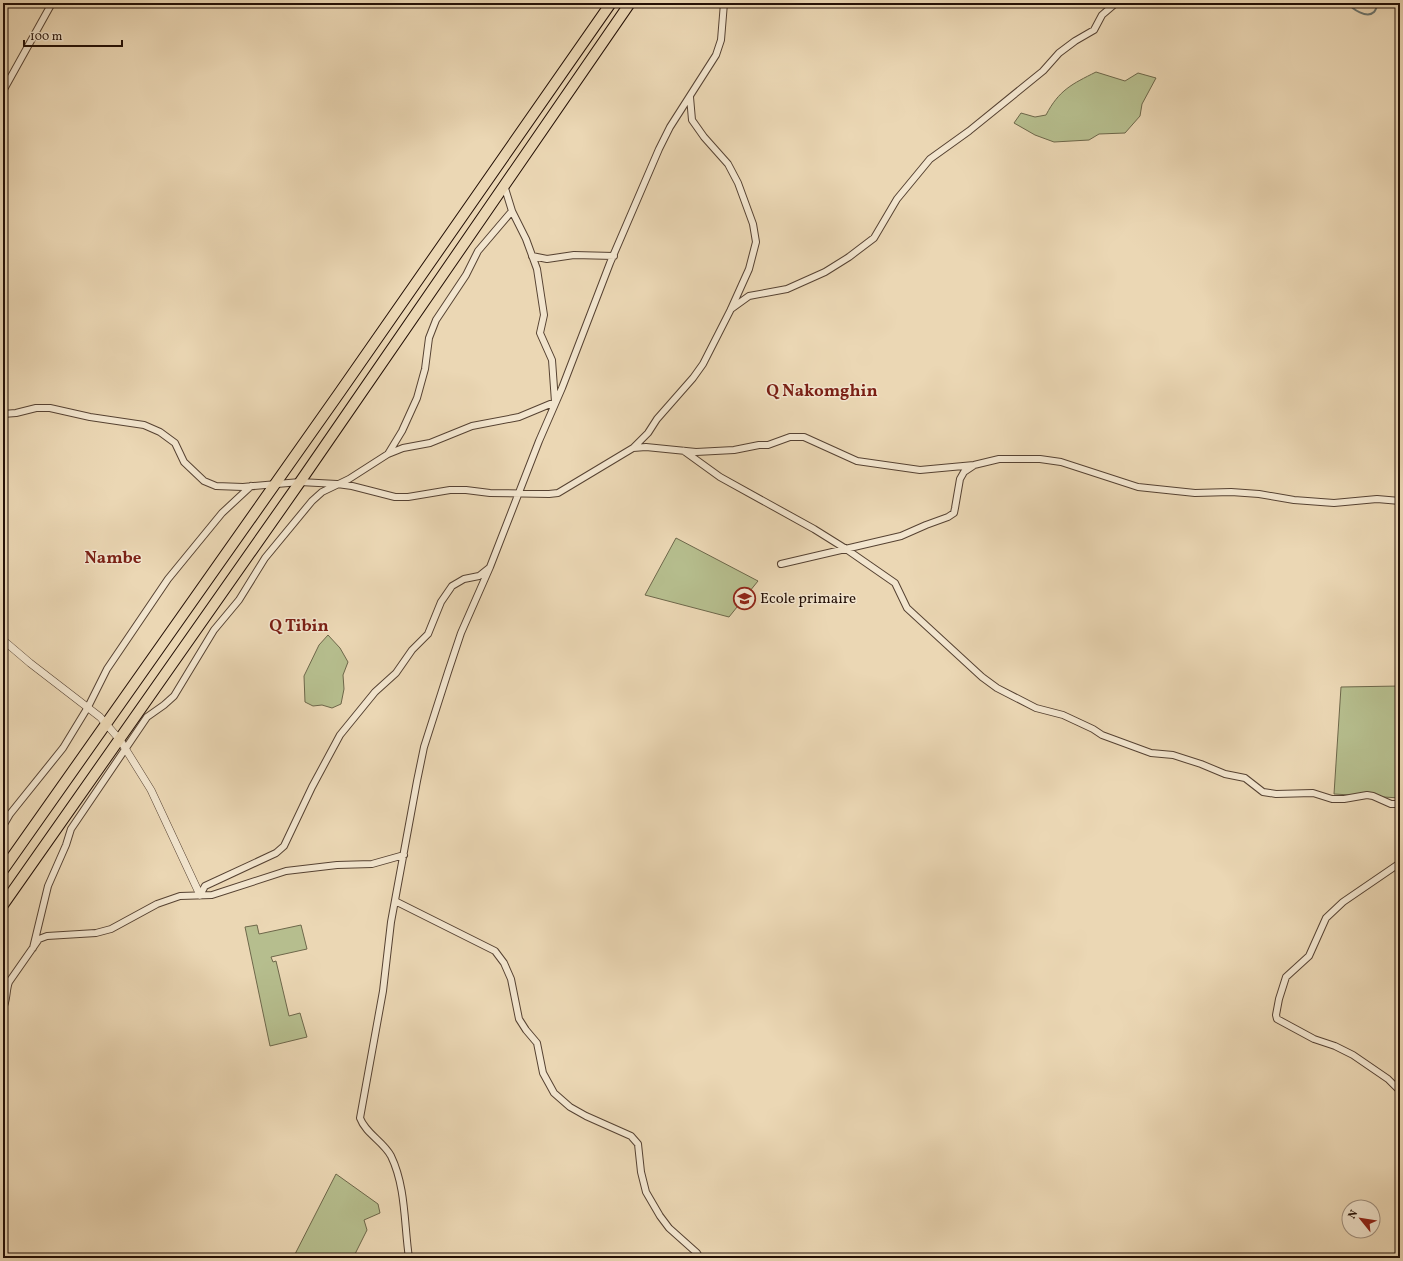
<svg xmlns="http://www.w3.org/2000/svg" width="1403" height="1261" font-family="Vollkorn,serif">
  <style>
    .green { fill: #b6be8e; stroke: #6d674a }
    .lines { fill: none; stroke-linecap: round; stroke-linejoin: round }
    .stream { stroke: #6b756f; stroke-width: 2 }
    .minor-casing { stroke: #564232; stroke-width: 8 }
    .tertiary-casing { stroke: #564232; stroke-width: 8 }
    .trunk-casing { stroke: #241006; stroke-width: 12 }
    .minor { stroke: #f2e5ce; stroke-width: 6 }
    .tertiary { stroke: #f2e5ce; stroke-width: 7 }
    .trunk { stroke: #ebd7b4; stroke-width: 10 }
    .labels { text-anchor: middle; stroke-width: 3; stroke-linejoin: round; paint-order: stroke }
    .poi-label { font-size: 15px; fill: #241006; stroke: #f2e5ce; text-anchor: start }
    .quarter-label { font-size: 17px; font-weight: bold; fill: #7a1f14; stroke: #f2e5ce }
  </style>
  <rect width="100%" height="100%" fill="#ebd7b4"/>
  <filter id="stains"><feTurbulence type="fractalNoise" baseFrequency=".005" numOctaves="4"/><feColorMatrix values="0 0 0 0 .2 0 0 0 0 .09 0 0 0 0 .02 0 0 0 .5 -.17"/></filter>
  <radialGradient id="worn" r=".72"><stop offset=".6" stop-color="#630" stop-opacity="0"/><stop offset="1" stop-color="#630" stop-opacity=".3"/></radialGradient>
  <path class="green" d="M1096 72 1125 81 1138 73 1156 78 1142 104 1140 116 1125 133 1099 134 1089 140 1054 142 1035 135 1014 123 1021 113 1035 117 1046 115C1059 90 1072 84 1096 72Z
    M676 538 758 581 729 617 645 595Z
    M328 635 340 648 348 662 343 675 344 689 341 704 332 708 322 705 313 706 305 702 304 676 319 645Z
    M1400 686V798L1334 794 1341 687Z
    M257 925 259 934 301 925 307 949 271 957 273 962 276 961 289 1016 300 1013 307 1037 270 1046 245 927Z
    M336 1174 378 1204 380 1213 364 1220 367 1230 353 1258H293Z"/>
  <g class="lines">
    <path class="stream" d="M1252 3 1253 6
      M1348 3C1352 9 1367 19 1374 12 1376 10 1377 6 1378 3"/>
    <defs>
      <path id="minor" d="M3 91 52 3
        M532 256 547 259 574 255 614 256
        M731 309 749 296 787 289 825 272 849 257 874 238 897 199 930 159 969 131 1043 71 1059 53 1075 41 1094 30 1102 15 1116 3
        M3 414 16 413 36 408H50L90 417 144 425 160 432 175 443 184 462 204 481 216 486 243 487 300 482 337 484 352 486 395 497H408L450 490H466L490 493 549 494 558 493 633 448 646 447 696 452 734 450 759 445H768L790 437H804L857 461 920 470 974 465 999 459H1040L1061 462 1138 487 1195 493 1231 492 1259 494 1294 500 1334 503 1377 499 1400 501
        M633 448 648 433 657 419 693 378 703 364 731 309 749 269 756 242 753 224 738 183 728 164 704 137 692 120 690 97
        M684 451 720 477 814 529 846 549 895 583 907 608 982 677 997 688 1036 708 1063 715 1093 729 1102 735 1151 753 1173 755 1201 764 1225 774 1245 778 1263 792 1276 794 1313 793 1332 799H1344L1367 795 1373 796 1391 804H1400
        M388 454 402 431 417 398 425 369 429 338 436 320 466 275 478 251 512 211 504 185
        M781 564 901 536 926 525 948 517 954 513 955 508 960 479 964 472 973 466
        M3 826 10 814 63 748 88 707 107 669 168 579 222 513 251 486
        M1400 863 1343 902 1326 918 1309 956 1286 977 1279 999 1276 1015 1277 1019 1314 1039 1335 1046 1353 1055 1388 1079 1400 1091
        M200 895 205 886 276 853 284 846 312 787 340 735 375 692 396 673 412 650 428 634 441 602 452 586 464 579 479 576 489 568
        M395 901 495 951 504 963 511 979 519 1019 526 1030 537 1043 543 1073 554 1093 570 1107 586 1116 631 1136 638 1144 641 1172 646 1192 660 1216 669 1228 697 1253 700 1258
        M33 948 48 886 66 845 71 829 147 717 164 705 174 696 214 630 239 600 265 558 312 501 322 492 349 479 388 454 403 448 430 443 472 426 519 417 555 402 552 360 540 333 544 315 537 269 526 239 512 211
        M3 1008C7 1002 6 989 9 982L39 939 47 936 96 933 111 929 157 904 180 896 212 895 286 871 337 865 372 864 404 855
        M409 1258C404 1224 406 1187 391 1156 383 1141 366 1134 360 1118L383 991 391 922 417 781 424 747 448 672 461 633 490 567 539 441 562 388 610 263 659 149 670 127 716 55 721 40 724 3"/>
      <path id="tertiary" d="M3 640 30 663 100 717 120 740 151 790 200 895"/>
      <path id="trunk" d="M3 870 340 392 611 3
        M3 905 300 482 630 3"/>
    </defs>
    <use href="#minor" class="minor-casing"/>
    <use href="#tertiary" class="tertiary-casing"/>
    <use href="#trunk" class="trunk-casing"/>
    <use href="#minor" class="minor"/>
    <use href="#tertiary" class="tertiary"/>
    <use href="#trunk" class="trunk"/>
  </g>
  <defs>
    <symbol id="school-ring" viewBox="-11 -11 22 22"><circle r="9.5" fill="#f2e5ce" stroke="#8f2418" stroke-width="1.5"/><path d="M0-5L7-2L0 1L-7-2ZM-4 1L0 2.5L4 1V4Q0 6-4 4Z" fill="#8f2418"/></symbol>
  </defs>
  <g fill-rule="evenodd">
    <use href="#school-ring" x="732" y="586" width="25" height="25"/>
  </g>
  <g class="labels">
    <g class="poi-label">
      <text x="760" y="603">Ecole primaire</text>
    </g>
    <g class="quarter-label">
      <text x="822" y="396">Q Nakomghin</text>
      <text x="113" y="563">Nambe</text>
      <text x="299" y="631">Q Tibin</text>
    </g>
  </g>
  <rect width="1403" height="1261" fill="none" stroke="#ebd7b4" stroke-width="16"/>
  <rect x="4" y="4" width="1395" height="1253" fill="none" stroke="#241006" stroke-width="2"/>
  <rect x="8" y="8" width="1387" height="1245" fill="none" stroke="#241006"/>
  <g transform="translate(1361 1219) rotate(300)"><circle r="19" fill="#f2e5ce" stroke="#a0907e"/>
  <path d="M0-3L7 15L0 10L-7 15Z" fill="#8f2418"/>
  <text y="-6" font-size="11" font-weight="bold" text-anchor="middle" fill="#241006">N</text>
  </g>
  <path d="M24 40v6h98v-6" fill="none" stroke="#241006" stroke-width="2"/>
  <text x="30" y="40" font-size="12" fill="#241006" stroke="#f2e5ce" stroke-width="3" paint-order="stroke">100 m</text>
  <rect width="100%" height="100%" filter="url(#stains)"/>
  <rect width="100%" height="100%" fill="url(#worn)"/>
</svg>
